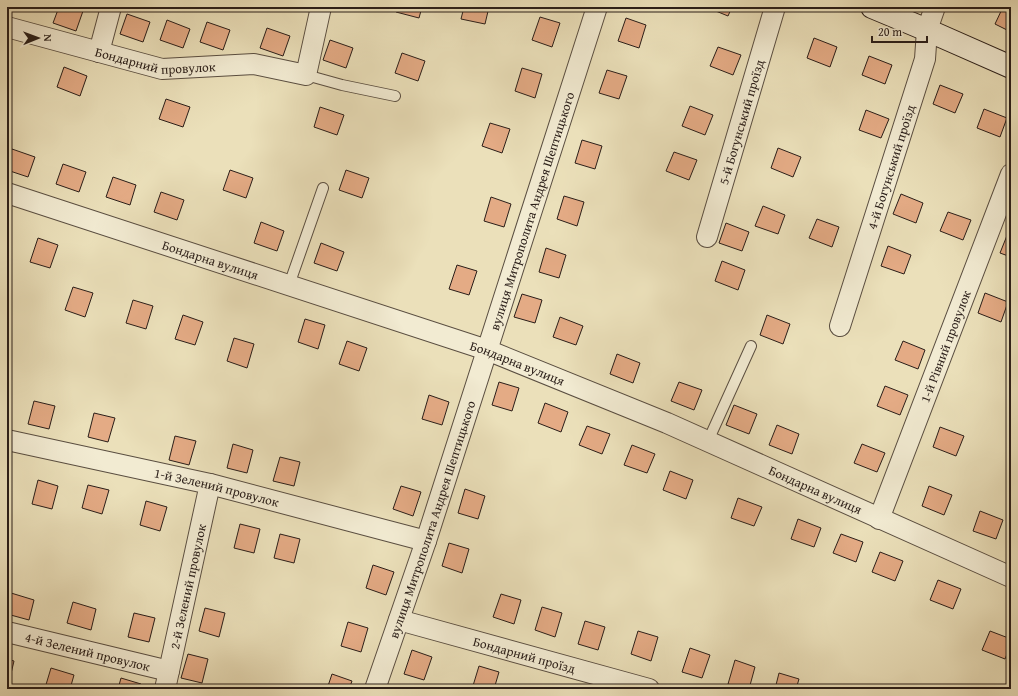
<svg xmlns="http://www.w3.org/2000/svg" width="1018" height="696" font-family="'Gentium Book Plus',serif">
  <style>
    .building { fill: #e4ab85; stroke: #2a1e19 }
    .lines { fill: none; stroke-linecap: round; stroke-linejoin: round }
    .lane-casing { stroke: #5a4e41; stroke-width: 12 }
    .street-casing { stroke: #5a4e41; stroke-width: 22 }
    .secondary-casing { stroke: #2a1e19; stroke-width: 24 }
    .lane { stroke: #f2ebd2; stroke-width: 10 }
    .street { stroke: #f2ebd2; stroke-width: 20 }
    .secondary { stroke: #f2ebd2; stroke-width: 22 }
    .labels { text-anchor: middle; stroke-width: 3; stroke-linejoin: round; paint-order: stroke }
    .street-label { font-size: 13px; fill: #2a1e19; stroke: #f2ebd2 }
  </style>
  <rect width="100%" height="100%" fill="#ebe0ba"/>
  <filter id="stains"><feTurbulence type="fractalNoise" baseFrequency=".005" numOctaves="4"/><feColorMatrix values="0 0 0 0 .2 0 0 0 0 .09 0 0 0 0 .02 0 0 0 .5 -.17"/></filter>
  <radialGradient id="worn" r=".72"><stop offset=".6" stop-color="#630" stop-opacity="0"/><stop offset="1" stop-color="#630" stop-opacity=".3"/></radialGradient>
  <path class="building" d="M59 7H70L83 11 76 31 53 23Z
    M397 7H422L419 18 396 12Z
    M464 7H489L485 24 461 19Z
    M706 7H732L728 16Z
    M1003 7H1008L1011 9V32L995 24Z
    M127 14 150 22 143 42 120 34Z
    M540 17 560 23 552 47 532 40Z
    M626 18 646 25 639 48 618 41Z
    M167 20 190 29 183 48 160 40Z
    M207 22 230 30 223 50 200 42Z
    M267 28 290 36 283 56 260 48Z
    M814 38 837 47 830 67 807 58Z
    M330 40 353 48 346 68 323 60Z
    M718 47 741 55 733 75 710 66Z
    M402 53 425 61 418 81 395 73Z
    M869 56 892 65 885 84 862 75Z
    M64 67 87 76 80 96 57 87Z
    M522 68 542 74 535 98 515 91Z
    M607 70 627 76 619 99 599 93Z
    M940 85 963 94 955 113 933 104Z
    M166 99 190 107 183 127 159 119Z
    M690 106 713 115 705 135 682 126Z
    M320 107 344 115 337 135 314 127Z
    M984 109 1007 118 1000 137 977 128Z
    M866 110 889 119 881 138 859 130Z
    M490 123 510 129 502 153 482 146Z
    M582 140 602 146 595 169 575 163Z
    M778 148 801 157 793 177 771 168Z
    M12 149 35 157 28 177 7 170V162Z
    M674 152 697 160 689 180 666 171Z
    M63 164 86 172 79 192 56 184Z
    M230 170 253 178 246 198 223 190Z
    M346 170 369 178 362 198 339 190Z
    M113 177 136 185 130 205 106 197Z
    M161 192 184 200 177 220 154 212Z
    M901 194 923 203 916 223 893 214Z
    M564 196 584 202 577 226 557 219Z
    M491 197 511 204 504 227 484 221Z
    M763 206 785 215 778 234 755 226Z
    M948 212 971 220 963 240 940 231Z
    M817 219 839 227 832 247 809 238Z
    M261 222 284 231 277 251 254 243Z
    M726 223 749 232 742 251 719 243Z
    M1008 233 1011 234V257L1000 253Z
    M38 238 58 245 50 268 30 262Z
    M321 243 344 252 337 271 314 263Z
    M888 246 911 255 904 274 881 266Z
    M546 248 566 255 559 278 539 272Z
    M722 261 745 270 738 290 715 281Z
    M457 265 477 271 469 295 449 289Z
    M73 287 93 293 85 317 65 310Z
    M985 293 1008 302 1001 322 978 313Z
    M522 294 542 300 535 323 514 317Z
    M133 300 153 306 146 329 126 323Z
    M183 315 203 322 195 345 175 339Z
    M767 315 790 324 783 344 760 335Z
    M560 317 583 326 576 345 553 337Z
    M305 319 325 325 318 349 298 342Z
    M234 338 254 344 247 368 227 361Z
    M347 341 367 348 359 371 339 364Z
    M903 341 925 350 918 369 895 360Z
    M617 354 640 363 633 383 610 374Z
    M499 382 519 388 512 411 492 405Z
    M679 382 702 390 694 410 671 401Z
    M885 386 908 395 900 415 877 406Z
    M429 395 449 402 442 425 422 419Z
    M34 401 55 406 49 429 28 424Z
    M545 403 568 412 561 432 538 423Z
    M734 405 757 414 749 434 726 425Z
    M94 413 115 418 108 442 88 437Z
    M777 425 799 434 792 454 769 445Z
    M587 426 610 434 602 454 579 445Z
    M940 427 964 436 956 456 933 447Z
    M175 436 196 441 189 465 169 460Z
    M233 444 253 450 247 473 227 468Z
    M862 444 885 453 877 472 854 463Z
    M632 445 655 454 647 473 624 465Z
    M280 457 300 462 294 486 273 481Z
    M670 471 693 480 686 499 663 490Z
    M38 480 58 486 52 509 32 504Z
    M88 485 109 490 102 514 82 508Z
    M401 486 421 492 413 516 393 509Z
    M929 486 952 495 944 515 922 506Z
    M465 489 485 496 478 519 458 513Z
    M738 498 762 507 754 526 731 518Z
    M146 501 167 507 160 531 140 525Z
    M980 511 1003 520 996 539 973 531Z
    M798 519 821 528 814 547 791 539Z
    M240 524 260 529 254 553 234 548Z
    M280 534 300 539 294 563 274 558Z
    M841 534 863 542 856 562 833 553Z
    M449 543 469 549 462 573 442 566Z
    M880 552 903 561 895 581 872 572Z
    M373 565 394 572 386 595 366 588Z
    M938 580 961 589 953 609 930 600Z
    M11 593 34 600 29 620 7 614V606Z
    M501 594 521 600 514 624 493 617Z
    M73 602 96 609 91 630 67 623Z
    M542 607 562 613 555 637 535 630Z
    M205 608 225 613 219 637 199 631Z
    M134 613 155 618 149 642 128 637Z
    M585 621 605 627 598 650 578 644Z
    M348 622 368 628 361 652 341 646Z
    M638 631 658 637 651 661 631 654Z
    M990 631 1011 639V644L1005 659 982 650Z
    M690 648 710 655 702 678 682 672Z
    M412 650 432 657 424 680 404 674Z
    M188 654 208 659 202 683 181 678Z
    M7 659 14 661 9 682 7 681Z
    M735 660 755 667 749 689H745L728 684Z
    M479 666 499 672 494 689H472Z
    M51 668 74 675 70 689 45 688Z
    M779 673 799 679 796 689H775Z
    M332 674 352 681 349 689H327Z
    M121 678 141 684 140 689H118Z"/>
  <g class="lines">
    <defs>
      <path id="lane" d="M306 75 342 85 395 96
        M289 285 323 188
        M708 441 751 346"/>
      <g id="street">
        <path id="s1" d="M7 27 162 69 254 64 306 75 321 7"/>
        <path d="M99 52 111 7"/>
        <path id="s2" d="M7 193 487 350 667 423 1011 577"/>
        <path id="s3" d="M707 237 775 7"/>
        <path id="s4" d="M840 326 925 59 927 30 935 7"/>
        <path id="s5" d="M7 440 210 484 426 541"/>
        <path id="s6" d="M879 519 1011 174"/>
        <path id="s7" d="M399 620 649 689"/>
        <path id="s8" d="M7 632 169 671"/>
        <path id="s9" d="M165 689 210 484"/>
        <path id="s10" d="M375 689 426 541 597 7"/>
      </g>
      <path id="secondary" d="M872 7 927 30 1011 67"/>
    </defs>
    <use href="#lane" class="lane-casing"/>
    <use href="#street" class="street-casing"/>
    <use href="#secondary" class="secondary-casing"/>
    <use href="#lane" class="lane"/>
    <use href="#street" class="street"/>
    <use href="#secondary" class="secondary"/>
  </g>
  <g class="labels">
    <g class="street-label">
      <text dy="5" stroke="none"><textPath href="#s1" startOffset="153">Бондарний провулок</textPath></text>
      <text dy="5" stroke="none"><textPath href="#s3" startOffset="120">5-й Богунський проїзд</textPath></text>
      <text dy="5" stroke="none"><textPath href="#s4" startOffset="167">4-й Богунський проїзд</textPath></text>
      <text dy="5" stroke="none"><textPath href="#s10" startOffset="503">вулиця Митрополита Андрея Шептицького</textPath></text>
      <text dy="5" stroke="none"><textPath href="#s2" startOffset="214">Бондарна вулиця</textPath></text>
      <text dy="5" stroke="none"><textPath href="#s6" startOffset="185">1-й Рівний провулок</textPath></text>
      <text dy="5" stroke="none"><textPath href="#s2" startOffset="538">Бондарна вулиця</textPath></text>
      <text dy="5" stroke="none"><textPath href="#s5" startOffset="215">1-й Зелений провулок</textPath></text>
      <text dy="5" stroke="none"><textPath href="#s2" startOffset="862">Бондарна вулиця</textPath></text>
      <text dy="5" stroke="none"><textPath href="#s10" startOffset="179">вулиця Митрополита Андрея Шептицького</textPath></text>
      <text dy="5" stroke="none"><textPath href="#s9" startOffset="105">2-й Зелений провулок</textPath></text>
      <text dy="5" stroke="none"><textPath href="#s8" startOffset="83">4-й Зелений провулок</textPath></text>
      <text dy="5" stroke="none"><textPath href="#s7" startOffset="130">Бондарний проїзд</textPath></text>
    </g>
  </g>
  <rect width="1018" height="696" fill="none" stroke="#ebe0ba" stroke-width="24"/>
  <rect x="8" y="8" width="1002" height="680" fill="none" stroke="#2a1e19" stroke-width="2"/>
  <rect x="12" y="12" width="994" height="672" fill="none" stroke="#2a1e19"/>
  <g transform="translate(38 38) rotate(89)" stroke="#f2ebd2" stroke-width="3" paint-order="stroke">
  <path d="M0-3L7 15L0 10L-7 15Z" fill="#2a1e19"/>
  <text y="-6" font-size="11" font-weight="bold" text-anchor="middle" fill="#2a1e19">N</text>
  </g>
  <path d="M872 36v6h55v-6" fill="none" stroke="#2a1e19" stroke-width="2"/>
  <text x="878" y="36" font-size="12" fill="#2a1e19" stroke="#f2ebd2" stroke-width="3" paint-order="stroke">20 m</text>
  <rect width="100%" height="100%" filter="url(#stains)"/>
  <rect width="100%" height="100%" fill="url(#worn)"/>
</svg>
